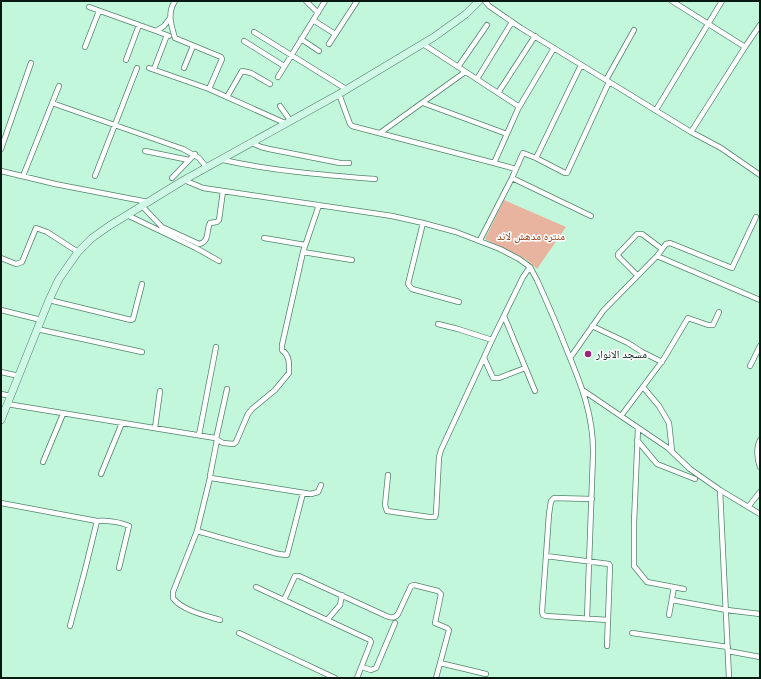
<svg xmlns="http://www.w3.org/2000/svg" width="761" height="679" font-family="'Fira Sans','Noto Naskh Arabic',sans-serif">
  <style>
    .green { fill: #e9b49f }
    .lines { fill: none; stroke-linecap: round; stroke-linejoin: round }
    .minor-casing { stroke: #52836b; stroke-width: 6 }
    .secondary-casing { stroke: #52836b; stroke-width: 8 }
    .minor { stroke: #fff; stroke-width: 4.5 }
    .secondary { stroke: #cff8e7; stroke-width: 7 }
    .poi-dot { fill: #9d2279; stroke: #fff; stroke-width: 1.5 }
    .labels { text-anchor: middle; stroke-width: 3; stroke-linejoin: round; paint-order: stroke }
    .park-label { font-size: 11px; fill: #90380c; stroke: #fff }
    .poi-label { font-size: 11px; fill: #061a11; stroke: #fff; text-anchor: start }
  </style>
  <rect width="100%" height="100%" fill="#c3f7dc"/>
  <path class="green" d="M504 200 566 227 537 269 527 260 485 239Z"/>
  <g class="lines">
    <defs>
      <path id="minor" d="M175 1C167 13 171 25 175 38L221 57 222 59 209 89 285 123
        M306 1 318 13
        M485 1 489 6 521 28 691 132 721 148 760 175
        M672 1 745 47 691 132
        M89 7 156 31 164 26 170 18
        M313 20 335 34
        M156 31 169 36
        M254 32 346 89
        M301 39 319 51
        M244 41 284 66
        M329 44 357 1
        M85 47 99 11
        M745 47 760 25
        M126 60 139 25
        M458 67 487 25
        M149 68 209 89
        M184 68 193 46
        M154 69 167 35
        M278 77 325 1
        M477 79 512 22
        M606 80 634 30
        M498 93 535 36
        M339 94 350 124 352 126 494 163 518 109V106L423 44
        M227 97 242 71 251 73 270 84
        M52 103 183 149 199 158 207 168
        M423 103 507 134
        M280 106 290 120
        M518 109 554 48
        M656 110 722 1
        M380 133 465 72
        M252 143 261 147 269 149 340 163H349
        M1 149 31 63
        M145 151 189 160
        M536 158 581 65
        M223 160C273 171 324 175 375 179
        M494 163 516 169
        M1 171 55 184 148 202
        M23 176 59 86
        M95 176 137 68
        M172 178 195 154
        M512 178 523 153 536 158 565 173H567L609 82
        M184 180 203 188 392 216 423 223 456 232 500 249 519 259 530 267 537 280C547 302 557 325 566 348 581 384 594 416 593 455L587 618
        M142 206 162 227 199 244C210 242 206 230 210 223L217 222 219 220 223 191
        M127 215 196 248 219 261
        M423 223 408 284 412 289 459 302
        M264 238 305 245
        M480 240 512 178 591 216
        M303 252 352 260
        M657 256 666 244 670 243 732 268 756 217
        M1 258 16 264 22 262 36 228 47 232 78 252
        M637 275 618 256V254L637 234H642L662 249
        M49 300 131 320 133 319 142 284
        M1 310 41 320
        M504 316 535 391
        M438 324 458 329 492 340
        M592 326 628 343 642 352 662 362
        M37 329 142 352
        M484 358 493 378H499L525 368
        M570 358 603 311 657 256 760 300
        M750 366 760 346
        M1 372 19 376
        M643 387 659 406 669 423 672 451
        M227 389 216 439 223 443 234 444 236 442 248 414 252 409 275 390 289 373C289 363 290 356 282 350V345L303 252 319 205
        M584 391 668 448 690 469 720 490 729 678
        M1 394 11 396
        M7 404 215 438 217 440 210 476 211 478 311 494 318 492 321 485
        M621 416 663 360 688 318 708 325H713L719 312
        M155 428 160 391
        M638 428 634 523V566L647 582 684 589
        M199 435 216 347
        M637 440 657 464 695 479
        M760 440C756 448 757 459 760 467
        M43 462 63 414
        M101 474 122 423
        M388 475 385 505 387 511 429 517H435L436 514 439 457 441 450 492 340 523 277 530 267
        M210 478 197 531 173 592V598C181 610 207 616 220 620
        M720 490 760 514
        M592 499 554 498 551 501 549 514 542 612 543 615 546 616 608 620
        M1 503 97 521 85 570 70 626
        M748 507 760 492
        M97 521C105 520 121 522 129 526L119 568
        M197 531 278 554 287 555 303 493
        M546 556 609 564 610 566 607 646
        M256 587 370 640 371 642 357 678
        M284 600 295 576H299L382 614C388 617 394 620 398 614L411 586 414 585 438 591 441 594 435 623 447 628 449 630 436 678
        M672 600 727 610 760 614
        M669 615 674 587
        M327 620 340 605 342 595
        M239 633 335 678
        M632 633 728 647
        M728 651 760 657
        M440 663 486 674
        M362 667 371 670 376 668 395 623"/>
      <path id="secondary" d="M1 420 49 300 59 279 78 252 92 238 109 226 184 180 339 94 434 37 466 14 479 1"/>
    </defs>
    <use href="#minor" class="minor-casing"/>
    <use href="#secondary" class="secondary-casing"/>
    <use href="#minor" class="minor"/>
    <use href="#secondary" class="secondary"/>
  </g>
  <circle class="poi-dot" cx="588" cy="354" r="4"/>
  <g class="labels">
    <g class="park-label">
      <text x="531" y="240">منتره مدهش لاند</text>
    </g>
    <g class="poi-label">
      <text x="596" y="358">مسجد الانوار</text>
    </g>
  </g>
  <rect width="761" height="679" fill="none" stroke="#061a11" stroke-width="4"/>
</svg>
